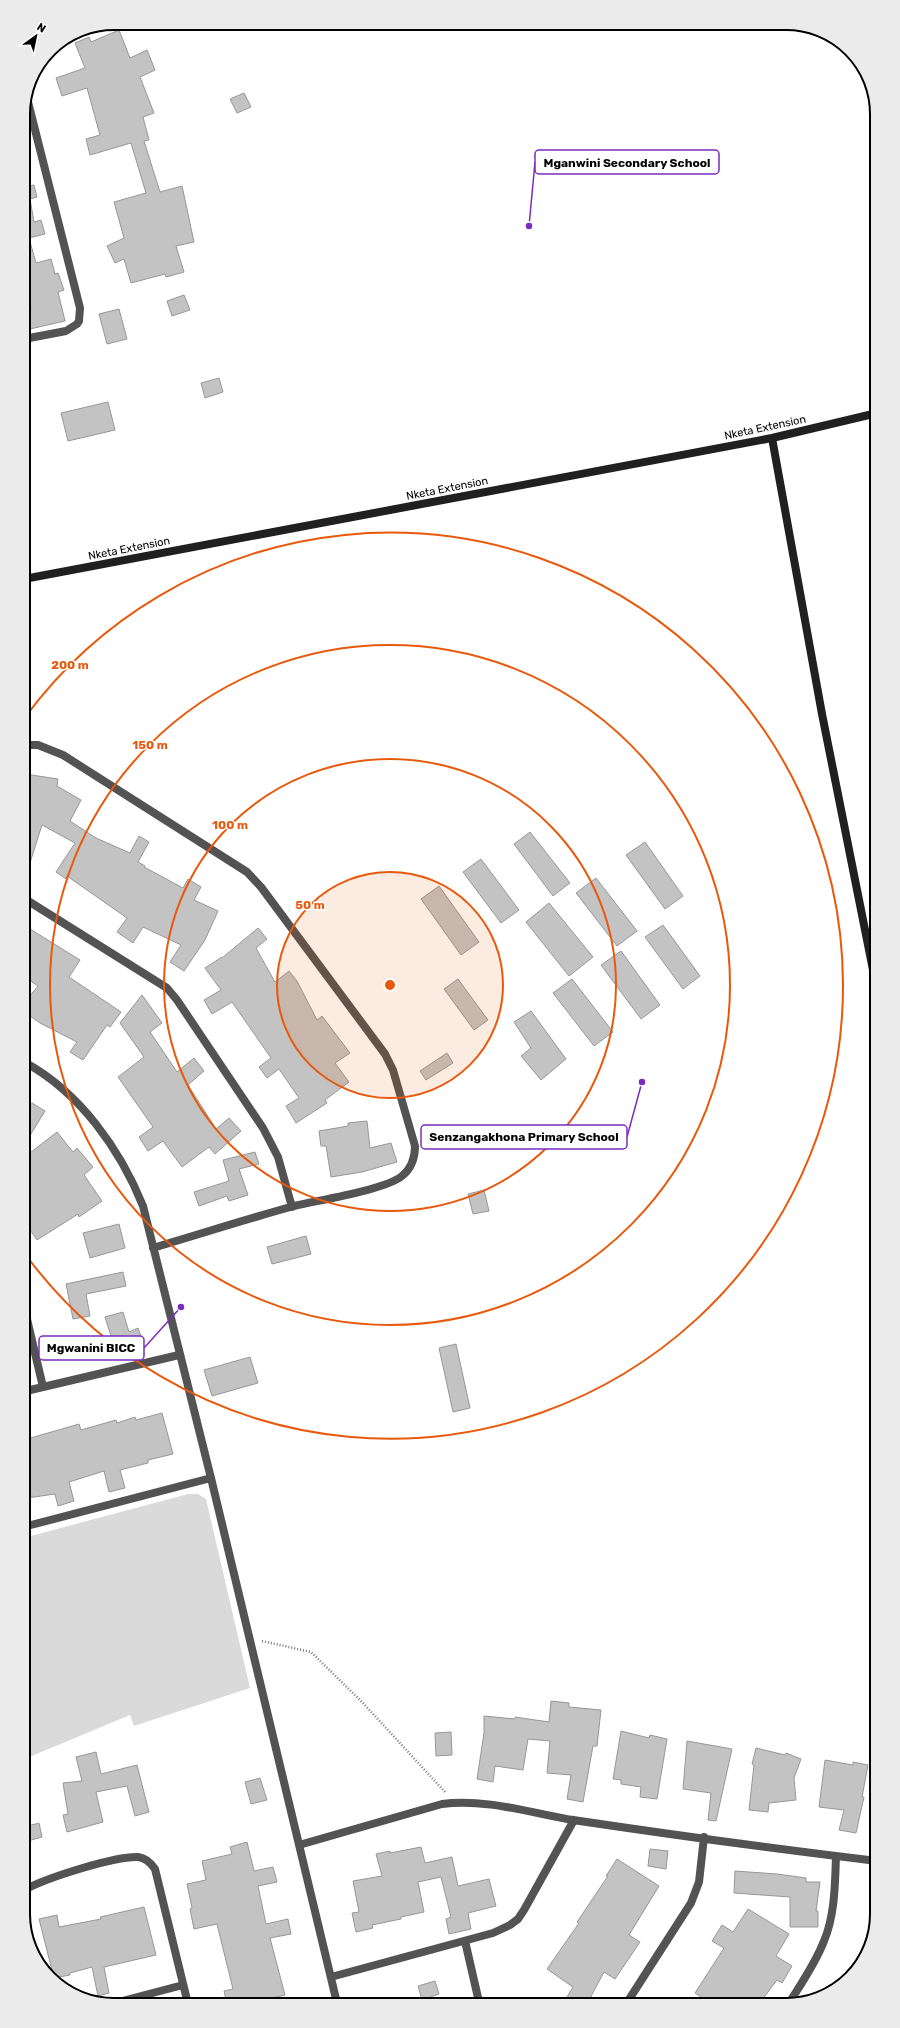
<svg xmlns="http://www.w3.org/2000/svg" width="900" height="2028" font-family="Rubik,sans-serif">
  <style>
    .green { fill: #dadada }
    .building { fill: #c3c3c3; stroke: #979797 }
    .lines { fill: none; stroke-linecap: round; stroke-linejoin: round }
    .path { stroke: #757575; stroke-width: 2.5; stroke-dasharray: 1 2; stroke-linecap: butt }
    .street { stroke: #535353; stroke-width: 8 }
    .secondary { stroke: #202020; stroke-width: 8 }
    .ring { fill: none; stroke: #e8590c; stroke-width: 2 }
    .labels { text-anchor: middle; stroke-width: 3; stroke-linejoin: round; paint-order: stroke }
    .street-label { font-size: 11px; fill: #000; stroke: #fff }
    .rim { fill: none; stroke: #000; stroke-width: 2 }
    .centre { fill: #e8590c; stroke: #fff; stroke-width: 2 }
    .ring-label { font-size: 12px; text-anchor: middle; font-weight: bold; fill: #e8590c; stroke: #fff; stroke-width: 3; stroke-linejoin: round; paint-order: stroke }
    .leader { fill: none; stroke: #7b2cbf; stroke-width: 1.5 }
    .callout-dot { fill: #7b2cbf; stroke: #fff; stroke-width: 1.5 }
    .callout { fill: #fff; stroke: #7b2cbf; stroke-width: 1.5 }
    .callout-label { font-size: 12px; text-anchor: middle; font-weight: bold; fill: #000 }
  </style>
  <rect width="100%" height="100%" fill="#fff"/>
  <path class="green" d="M188 1494H198L206 1499 250 1688 134 1726 130 1715 27 1758V1537Z"/>
  <path class="building" d="M119 30 130 58 147 50 155 70 140 77 154 113 143 117 149 140 144 141 160 192 182 186 194 242 176 246 184 272 166 277 165 274 131 283 124 259 115 263 107 246 124 238 114 202 146 193 131 143 90 155 86 139 100 135 87 88 62 96 56 78 85 68 75 43 89 37 91 42Z
    M244 93 251 107 237 113 230 99Z
    M34 185 37 197 30 199 34 222 41 220 45 234 29 238 36 263 51 259 55 274 58 273 64 290 58 292 65 321 30 329 26 310 31 309 24 285 23 187Z
    M184 295 190 310 172 316 167 301Z
    M119 309 127 339 107 344 99 314Z
    M219 378 223 392 205 398 201 383Z
    M108 402 115 430 68 441 61 413Z
    M25 774 58 779 57 786 81 800 70 821 96 838 130 853 139 836 149 842 138 862 145 866 144 867 183 888 188 879 201 887 194 900 218 911 205 940 184 971 170 962 181 945 143 927 133 943 117 932 127 918 67 876 66 879 56 872 75 843 42 825 28 869H25V807L29 789 25 788Z
    M530 832 570 883 553 896 514 844Z
    M645 842 683 896 665 909 626 855Z
    M481 859 519 910 501 923 463 872Z
    M596 878 637 931 617 946 576 893Z
    M439 886 479 942 461 955 421 899Z
    M549 903 593 957 569 976 526 922Z
    M663 925 700 976 683 989 645 937Z
    M258 928 267 939 256 948 275 982 289 971 297 981 317 1020 322 1016 350 1053 335 1063 349 1082 325 1100 327 1103 296 1123 286 1106 299 1098 279 1069 267 1078 259 1067 271 1058 232 1002 212 1014 204 1000 221 990 205 968 222 957V958Z
    M30 929 80 960 69 977 121 1012 110 1027 107 1025 83 1060 70 1052 77 1042 40 1023 26 1013 25 1002 38 986 25 977V936Z
    M621 951 660 1005 641 1019 601 965Z
    M458 979 488 1020 474 1030 444 989Z
    M572 979 613 1032 594 1046 553 993Z
    M142 995 162 1023 150 1032 177 1072 194 1058 204 1071 188 1085 216 1129 229 1118 241 1131 215 1154 209 1147 182 1167 163 1141 148 1151 139 1137 153 1127 118 1077 144 1057 120 1023Z
    M531 1011 566 1059 541 1080 521 1056 531 1048 514 1022Z
    M447 1053 453 1063 426 1080 420 1071Z
    M32 1103 45 1111 26 1142V1113Z
    M367 1121 370 1148 391 1143 397 1162 362 1172 331 1177 326 1146H321L319 1131 348 1126V1123Z
    M57 1132 73 1152 77 1148 93 1167 84 1175 102 1201 79 1217 78 1214 37 1240 26 1224V1156Z
    M255 1152 259 1164 239 1169 248 1195 229 1201 227 1196 199 1206 194 1192 229 1181 223 1160Z
    M484 1190 489 1211 473 1214 468 1194Z
    M119 1224 125 1248 90 1258 83 1233Z
    M306 1236 311 1254 272 1264 267 1247Z
    M123 1272 126 1286 86 1294 90 1316 73 1319 66 1284Z
    M123 1312 129 1332 138 1328 143 1342 116 1352 105 1317Z
    M456 1344 470 1408 453 1412 439 1348Z
    M250 1357 258 1383 212 1396 204 1370Z
    M162 1413 173 1454 148 1460V1463L120 1470 125 1488 109 1492 104 1471 69 1482 74 1501 58 1506 55 1494 27 1498V1439L79 1424 81 1430 116 1420 117 1423 135 1417 136 1420Z
    M551 1701 569 1703V1707L601 1710 597 1746H593L583 1802 567 1799 571 1775 547 1773 550 1741 528 1739 523 1770 495 1766 493 1782 477 1779 484 1733V1716L515 1719V1717L549 1722Z
    M621 1731 649 1738 650 1735 667 1739 657 1799 640 1797 641 1787 621 1784V1780L613 1779Z
    M451 1732 452 1755 436 1756 435 1733Z
    M687 1741 732 1749 716 1821 708 1820 711 1793 683 1789Z
    M756 1748 785 1755 786 1753 801 1759 794 1778 796 1800 769 1803 768 1812 749 1810 754 1765 752 1764Z
    M96 1752 101 1774 137 1765 149 1812 135 1816 127 1786 96 1792 103 1822 67 1832 63 1815 68 1814 63 1783 82 1781 76 1757Z
    M825 1760 853 1765V1762L868 1765 862 1797H864L856 1833 839 1830 844 1810 819 1807Z
    M260 1778 267 1800 251 1804 245 1782Z
    M39 1823 42 1837 28 1841V1826Z
    M247 1842 254 1871 273 1867 277 1882 258 1886 266 1924 288 1919 291 1934 270 1938 285 1995 246 2004H227L224 1991 233 1989 217 1924 194 1929 190 1909 192 1908 187 1884 206 1880 202 1861 232 1854 230 1847Z
    M421 1847 425 1863 452 1857 458 1886 489 1879 496 1906 468 1913 471 1929 449 1934 446 1919 451 1917 441 1877 418 1882 424 1912 401 1917V1919L372 1925 373 1928 356 1932 352 1913 359 1912 353 1881 382 1876 376 1854 390 1851V1853Z
    M650 1849 668 1851 666 1869 648 1866Z
    M617 1859 659 1886 629 1935 640 1942 615 1979 604 1972 588 2002H564L573 1987 547 1969 579 1923 577 1922 608 1876H606Z
    M735 1871 777 1874 806 1878V1882H820L816 1911H818V1927H790V1897L734 1893Z
    M144 1907 156 1955 104 1967 109 1993 98 1996 92 1967 70 1973V1975L54 1978 39 1919 57 1915 59 1927 101 1919 100 1917Z
    M748 1909 789 1934 776 1956 792 1966 782 1983 777 1980 762 2000 707 2001 695 1993 724 1948 712 1941 722 1925 733 1932Z
    M435 1981 439 1994 422 2000 418 1986Z"/>
  <g class="lines">
    <path class="path" d="M262 1641 311 1652 363 1703 445 1792"/>
    <path class="street" d="M24 339 66 331 77 324 79 321 80 308 26 94
      M25 745H38L63 755 247 872 261 887 385 1054 393 1070 415 1146C415 1158 412 1168 402 1176 385 1190 319 1200 294 1206 247 1219 200 1234 153 1248
      M25 899 167 988 177 1000 263 1128 278 1157 292 1207
      M26 1063C80 1093 120 1149 143 1206L211 1478 337 2003
      M26 1315 43 1387
      M26 1391 179 1355
      M27 1526 211 1478
      M299 1845 442 1804C483 1798 532 1813 573 1820 674 1835 776 1849 877 1861
      M28 1888C50 1877 115 1856 138 1857 146 1858 151 1863 155 1869L188 2004
      M465 1941 479 2002
      M331 1977 493 1933 510 1925 518 1919 524 1910 574 1820
      M791 2000C803 1981 816 1962 824 1941 835 1915 835 1884 836 1856
      M628 2001 691 1903 699 1882 704 1837
      M107 2005 183 1985"/>
    <path class="secondary" d="M772 438 822 714 874 975
      M24 579 772 438 873 414"/>
  </g>
  <circle cx="390" cy="985" r="113" fill="#e8590c" fill-opacity=".12"/>
  <g class="ring">
    <circle cx="390" cy="985" r="113"/>
    <circle cx="390" cy="985" r="226"/>
    <circle cx="390" cy="985" r="340"/>
    <path d="M26 716A453 453 0 1 1 28 1258"/>
  </g>
  <g class="labels">
    <g class="street-label">
      <text transform="translate(765 427) rotate(-12)" y="4">Nketa Extension</text>
      <text transform="translate(447 488) rotate(-11)" y="4">Nketa Extension</text>
      <text transform="translate(129 548) rotate(-11)" y="4">Nketa Extension</text>
    </g>
  </g>
  <path d="M0 0H900V2028H0ZM114 30H786A84 84 0 0 1 870 114V1914A84 84 0 0 1 786 1998H114A84 84 0 0 1 30 1914V114A84 84 0 0 1 114 30Z" fill="#ebebeb" fill-rule="evenodd"/>
  <path class="rim" d="M114 30H786A84 84 0 0 1 870 114V1914A84 84 0 0 1 786 1998H114A84 84 0 0 1 30 1914V114A84 84 0 0 1 114 30Z"/>
  <circle cx="390" cy="985" r="6" class="centre"/>
  <g class="ring-label">
    <text x="70" y="669">200 m</text>
    <text x="150" y="749">150 m</text>
    <text x="230" y="829">100 m</text>
    <text x="310" y="909">50 m</text>
  </g>
  <path class="leader" d="M529 226L535 162M642 1082L627 1137M181 1307L144 1348"/>
  <g class="callout-dot">
    <circle cx="529" cy="226" r="4"/>
    <circle cx="642" cy="1082" r="4"/>
    <circle cx="181" cy="1307" r="4"/>
  </g>
  <g class="callout">
    <rect x="535" y="150" width="184" height="24" rx="4"/>
    <rect x="421" y="1125" width="206" height="24" rx="4"/>
    <rect x="39" y="1336" width="105" height="24" rx="4"/>
  </g>
  <g class="callout-label">
    <text x="627" y="167">Mganwini Secondary School</text>
    <text x="524" y="1141">Senzangakhona Primary School</text>
    <text x="91" y="1352">Mgwanini BICC</text>
  </g>
  <g transform="translate(36 36) rotate(33)" stroke="#ffffff" stroke-width="3" paint-order="stroke">
  <path d="M0-3L7 15L0 10L-7 15Z" fill="#000000"/>
  <text y="-6" font-size="11" font-weight="bold" text-anchor="middle" fill="#000000">N</text>
  </g>
</svg>
